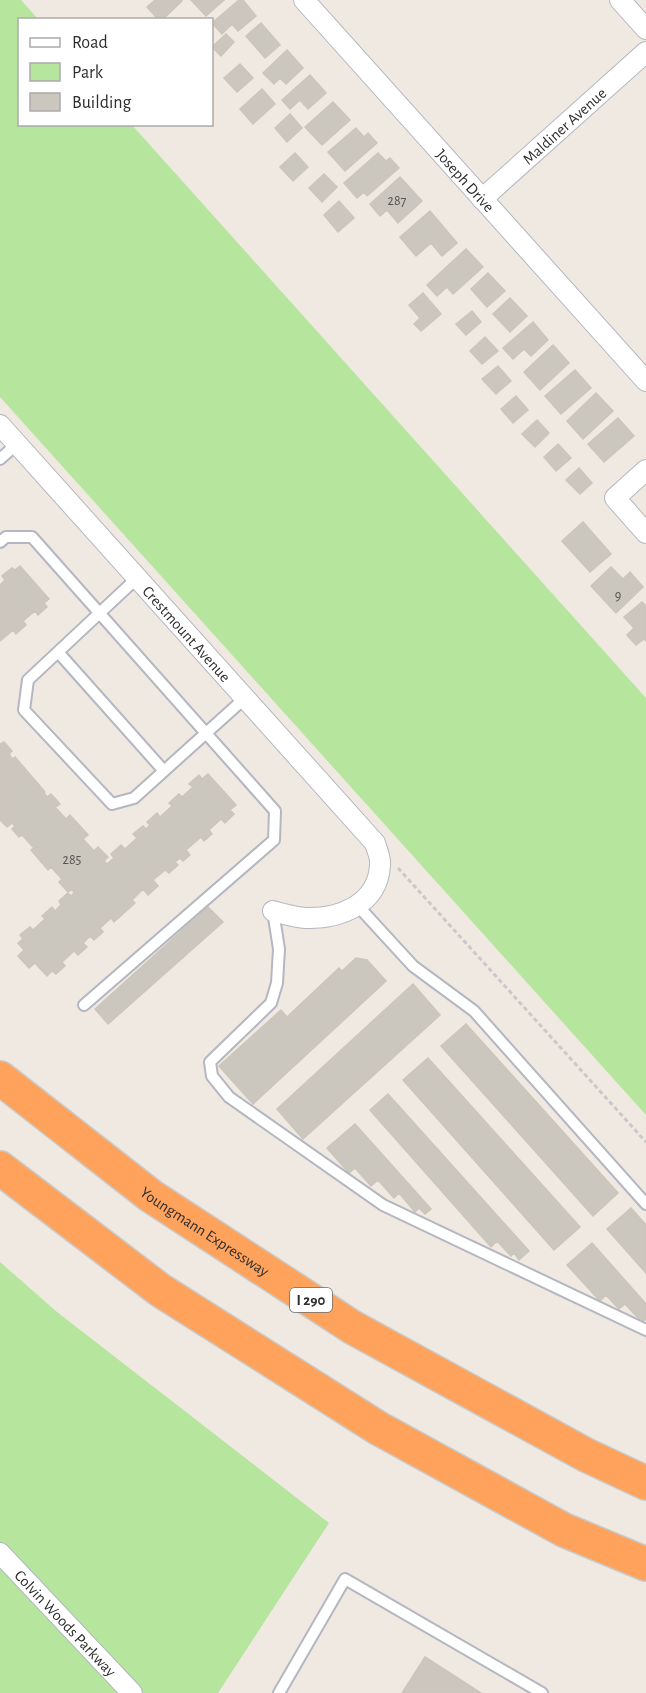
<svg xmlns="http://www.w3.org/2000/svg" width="646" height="1693" font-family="'Alegreya Sans',sans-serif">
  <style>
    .green { fill: #b6e59e }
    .building { fill: #cbc7bf; stroke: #cbc5ba; stroke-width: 1.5 }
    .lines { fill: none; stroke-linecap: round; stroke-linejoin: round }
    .lane-casing { stroke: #b4b7c1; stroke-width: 14 }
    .street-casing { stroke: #b4b7c1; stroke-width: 22 }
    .highway-casing { stroke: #c9c9c9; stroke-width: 36 }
    .path { stroke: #c9c9c9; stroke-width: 3; stroke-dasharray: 4.5 3; stroke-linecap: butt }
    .lane { stroke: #fff; stroke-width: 10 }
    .street { stroke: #fff; stroke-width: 20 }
    .highway { stroke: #ffa35c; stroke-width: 33 }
    .labels { text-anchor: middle; stroke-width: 4.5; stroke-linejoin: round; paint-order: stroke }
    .number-label { font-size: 14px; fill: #555452 }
    .shield { fill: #fff; stroke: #6d6d6d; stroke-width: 1.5 }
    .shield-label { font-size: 15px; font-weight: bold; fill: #2e2e2e }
    .street-label { font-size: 16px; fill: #2e2e2e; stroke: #fff }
  </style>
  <rect width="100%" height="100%" fill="#efe9e1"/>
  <path class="green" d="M0 0H21L38 19 20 20V124L132 125 646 698V1115L0 397Z
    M0 1262 57 1312 329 1523 218 1693H0Z"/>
  <path class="building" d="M155 0H180L182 1 162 20H159L147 7Z
    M191 0H224L206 16Z
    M239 0H243L256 16 238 31 232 24 222 34 212 23Z
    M261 23 280 45 265 58 246 36Z
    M226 34 234 42 221 56 212 47Z
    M287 50 303 68 286 84 280 78 274 84 263 73Z
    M240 64 253 78 237 92 224 78Z
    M310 75 326 93 308 109 300 100 290 109 282 100Z
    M262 89 275 104 253 124 240 109Z
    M333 102 350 120 322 145 305 127Z
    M290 114 302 128 287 142 275 128Z
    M356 128 364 137 368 133 377 143 345 171 328 152Z
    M295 153 308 167 293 181 280 167Z
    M378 153 386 161 390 158 399 168 367 196 364 192 357 198 344 183Z
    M324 174 337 187 322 202 309 188Z
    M400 177 422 201 398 223 387 210 380 216 370 204Z
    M339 201 354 218 338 232 324 215Z
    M430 211 457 243 442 256 431 243 416 256 400 237Z
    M466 249 483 267 453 294 447 287 437 296 427 285Z
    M488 273 505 291 487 307 471 289Z
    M423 293 441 314 421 331 414 324 420 318 409 305Z
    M510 298 527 316 510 332 493 314Z
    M472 311 481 322 466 335 456 324Z
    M533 322 548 340 531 356 524 349 513 359 503 348Z
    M485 337 498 351 482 364 470 351Z
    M553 345 569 363 540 390 524 372Z
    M498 366 511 381 496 394 482 379Z
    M575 370 591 388 561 414 545 396Z
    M596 393 613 411 583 439 567 421Z
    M516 396 528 410 513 423 501 409Z
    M618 418 634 436 604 462 588 444Z
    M537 420 549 433 535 447 522 434Z
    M558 444 571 458 556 471 544 457Z
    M579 468 592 483 580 494 566 480Z
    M583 522 611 554 590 572 562 541Z
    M20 566 49 599 44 603 47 607 38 615 35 611 23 621 26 625 16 634 13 630 0 641V585L5 580 2 576 12 568 15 570Z
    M611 567 623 579 630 572 643 587 616 613 591 586Z
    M642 602 646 606V641L644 639 636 645 627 635 634 628 624 617Z
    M4 742 12 751 9 754 12 759 15 757 45 792 44 793 47 797 51 794 60 804 55 807 66 819 70 815 88 835 83 839 94 851 98 847 108 857 104 861 107 864 114 858 111 854 121 845 125 849 137 838 133 834 143 826 146 829 150 825 147 822 157 813 160 817 172 806 169 803 179 794 182 797 193 787 189 784 199 775 202 779 208 774 236 805 230 810 234 814 225 823 221 819 209 830 212 834 204 841 201 837 186 850 190 855 183 861 180 858 175 862 178 865 169 873 165 870 153 880 158 886 148 895 143 889 132 900 135 903 114 922 111 918 100 928 103 932 94 940 90 936 83 943 87 947 78 955 74 951 62 962 65 966 56 974 52 971 47 976 35 963 29 968 18 956 24 950 18 943 23 939 20 935 30 927 33 930 45 919 42 916 52 907 55 911 61 905 59 901 68 893 71 896 74 893 72 889 68 892 59 882 62 879 51 867 48 870 31 850 34 848 22 835 19 837 12 829 15 826 12 823 7 827 0 820V744Z
    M208 907 223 922 108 1024 95 1009Z
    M356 958 367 960 386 981 253 1104 219 1066 281 1010 287 1017 339 968 342 971Z
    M413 984 440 1015 303 1139 277 1109Z
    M466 1024 618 1193 593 1216 441 1046Z
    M428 1058 580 1227 554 1250 403 1080Z
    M388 1094 529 1251 519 1260 514 1253 511 1256 497 1241 491 1247 370 1110Z
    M355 1124 431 1209 425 1214 419 1208 415 1212 399 1193 394 1198 378 1180 371 1186 355 1168 349 1173 327 1148Z
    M631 1208 646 1225V1273L607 1229Z
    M592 1243 646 1304V1319L642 1322 625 1304 619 1309 606 1295 600 1301 567 1265Z
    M425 1657 481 1693H402Z"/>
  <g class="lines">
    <defs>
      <path id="lane" d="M0 459 17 444
        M0 542 6 537H32L275 811 274 840 84 1005
        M137 578 28 680 24 710 112 804 134 798 245 698
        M58 652 164 771
        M358 906 413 966 474 1011 646 1204
        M273 911 279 949 277 983 271 1003 210 1062 212 1076 229 1097 383 1205 646 1330
        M279 1693 345 1579 542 1693"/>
      <g id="street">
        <path id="s1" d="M304 0 646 381"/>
        <path d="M620 0 646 29"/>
        <path id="s2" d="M482 199 646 52"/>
        <path id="s3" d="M0 425 375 843C377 850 381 858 380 865 378 905 339 919 305 918 295 917 283 914 273 911"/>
        <path d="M646 470 615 498 646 533"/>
        <path id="s4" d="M0 1553 132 1693"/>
      </g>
      <g id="highway">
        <path id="s5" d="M0 1078 151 1196 352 1327 586 1455 646 1483"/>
        <path d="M0 1168 160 1290 378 1428 564 1530 646 1564"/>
      </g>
    </defs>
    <use href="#lane" class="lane-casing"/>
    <use href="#street" class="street-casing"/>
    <use href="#highway" class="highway-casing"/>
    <path class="path" d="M398 868 646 1142"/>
    <use href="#lane" class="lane"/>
    <use href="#street" class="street"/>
    <use href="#highway" class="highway"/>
  </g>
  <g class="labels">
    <g class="number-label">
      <text x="397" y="205">287</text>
      <text x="618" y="600">9</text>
      <text x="72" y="864">285</text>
    </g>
    <rect class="shield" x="290" y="1288" width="42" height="24" rx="4.5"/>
    <g class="shield-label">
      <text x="311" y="1305">I 290</text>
    </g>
    <g class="street-label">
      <text dy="6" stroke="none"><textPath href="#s2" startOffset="110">Maldiner Avenue</textPath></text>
      <text dy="6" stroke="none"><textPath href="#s1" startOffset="242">Joseph Drive</textPath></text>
      <text dy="6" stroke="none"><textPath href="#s3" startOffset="280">Crestmount Avenue</textPath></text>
      <text dy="6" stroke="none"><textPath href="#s5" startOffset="256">Youngmann Expressway</textPath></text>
      <text dy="6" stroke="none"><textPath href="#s4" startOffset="96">Colvin Woods Parkway</textPath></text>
    </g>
  </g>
  <rect x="18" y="18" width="195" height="108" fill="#ffffff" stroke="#ababab" stroke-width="1.5"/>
  <rect x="30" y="38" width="30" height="9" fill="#ffffff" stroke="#ababab" stroke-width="1.5"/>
  <text x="72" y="48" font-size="18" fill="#2e2e2e">Road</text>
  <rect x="30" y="63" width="30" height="18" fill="#b6e59e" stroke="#ababab" stroke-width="1.5"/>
  <text x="72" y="78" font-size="18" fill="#2e2e2e">Park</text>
  <rect x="30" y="93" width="30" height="18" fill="#cbc7bf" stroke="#ababab" stroke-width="1.5"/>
  <text x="72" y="108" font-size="18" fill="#2e2e2e">Building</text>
</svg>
